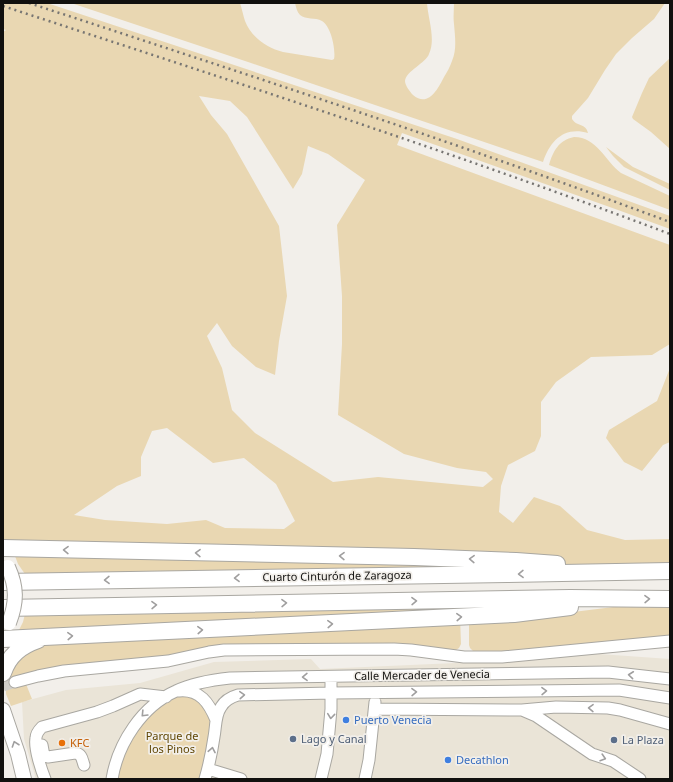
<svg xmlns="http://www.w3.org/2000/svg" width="673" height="782" font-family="'Noto Sans',sans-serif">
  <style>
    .built { fill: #eae4d7 }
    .green { fill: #e9d7b2; fill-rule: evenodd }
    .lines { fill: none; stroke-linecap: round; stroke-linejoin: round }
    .minor-tunnel { stroke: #d0cec9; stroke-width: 11; stroke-dasharray: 11 5.5; stroke-linecap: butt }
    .minor-casing { stroke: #a9a7a1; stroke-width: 13 }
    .major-casing { stroke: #a9a7a1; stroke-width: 16 }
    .highway-casing { stroke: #a9a7a1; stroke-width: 18 }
    .minor { stroke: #fff; stroke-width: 11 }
    .major { stroke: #fff; stroke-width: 14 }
    .highway { stroke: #fff; stroke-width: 16 }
    .rail { stroke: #777572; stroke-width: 2.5; stroke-dasharray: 2 4; stroke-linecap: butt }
    .major-bridge-casing { stroke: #a9a7a1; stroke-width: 16; stroke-linecap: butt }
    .major-bridge { stroke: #fff; stroke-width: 14 }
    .oneway { stroke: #a09f9f }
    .shop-dot { fill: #3f7fe0; stroke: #f2efea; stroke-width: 1.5 }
    .service-dot { fill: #5c6f8a; stroke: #f2efea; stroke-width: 1.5 }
    .food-dot { fill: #e8710a; stroke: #f2efea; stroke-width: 1.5 }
    .labels { text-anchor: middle; stroke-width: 3.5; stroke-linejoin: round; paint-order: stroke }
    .street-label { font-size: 11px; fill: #11100e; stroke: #f2efea }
    .shop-label { font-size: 11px; fill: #366cbe; stroke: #f2efea; text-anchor: start }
    .park-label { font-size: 11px; fill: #614704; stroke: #f2efea }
    .service-label { font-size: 11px; fill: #4e5e75; stroke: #f2efea; text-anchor: start }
    .food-label { font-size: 11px; fill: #c56008; stroke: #f2efea; text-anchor: start }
  </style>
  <rect width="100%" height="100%" fill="#f2efea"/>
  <path class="built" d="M585 653 670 659V779H36L24 739 22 702 66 690 140 683 214 662 311 659 320 669 501 661Z"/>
  <path class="green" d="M3 3H47L457 139 670 216V229L618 210 402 133 397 145 670 245V344L652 355 591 357 556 382 541 402V436L535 451 508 465 501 486 499 512 513 523 534 497 560 506 587 530 625 540 670 539V571L570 566 555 564 463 561 461 574H25L18 564 15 556 3 548V32L6 30 3 29ZM199 96 230 101 247 117 293 189 302 174 308 146 328 154 365 180 337 225 342 296V344L338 415 404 454 457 468 486 472 493 479 483 487 378 477 333 482 255 433 232 410 222 368 207 336 217 323 232 346 256 367 275 375 279 341 287 296 279 226 227 134 211 115ZM167 428 213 463 244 458 276 484 295 521 284 529 225 528 206 520 167 524 105 520 74 515 117 486 141 476V457L152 431Z
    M71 3H240C242 9 243 15 245 21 251 37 267 48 283 52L332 60 334 59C336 50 331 26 322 21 315 17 306 20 300 15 297 12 296 7 295 3H427C428 19 436 39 429 54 426 63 406 71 405 81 405 85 410 92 413 95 428 108 438 89 444 77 447 72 450 67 452 61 457 49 455 37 454 24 453 17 454 10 454 3H665L654 19 632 38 616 54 605 70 588 98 572 116V119C577 127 586 123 588 133 564 126 550 141 543 162L251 63Z
    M670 58V149L651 132 633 119 632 117 642 93 649 78Z
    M574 137C597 137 605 161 621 173L670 196V210L549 165C553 151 559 140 574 137Z
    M606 147 633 167 670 184V190L624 167 613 156Z
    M670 368V442L663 445 642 471 624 462 606 438 609 430 657 401Z
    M462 600 460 617 461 644 459 648 456 650 448 651 235 650 156 662 59 666 33 672 12 679 14 688 26 684 32 699 11 706 6 694V682L15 638 23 622 25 614Z
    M670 600V636L506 653 474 652 470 648 469 645V622L565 613Z
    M175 695 199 697 212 723 202 779H115L122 754 144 719Z"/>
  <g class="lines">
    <path class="minor-tunnel" d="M3 686 15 682"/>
    <defs>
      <path id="minor" d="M15 682 38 676 64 671 168 661 209 652 224 650 394 649 411 650 464 657H502L670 641
        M179 691C200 689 209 703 216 720
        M375 709 522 710 556 707 608 708 620 710 670 724
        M522 710 536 716 592 754 613 761 640 779
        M42 745 44 756 48 757 75 753C82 754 82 759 84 765
        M208 769 241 779
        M45 779C41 769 34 748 36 738 36 733 39 730 42 727L97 712 113 706 140 694 166 697
        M112 779C118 743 142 706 176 691 193 683 211 680 230 678L608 672 670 679
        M205 779C209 765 212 751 214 737 216 727 215 715 221 707 225 700 231 697 238 695L331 693 619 690 670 698
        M321 779 327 754 331 709V677
        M365 779 369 760 375 702"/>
      <path id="major" d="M3 710 18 754 24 779"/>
      <path id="highway" d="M3 548 414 557 516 561 557 564
        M3 582 507 574 670 571
        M3 608 570 598 670 599
        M3 639 514 614 570 607
        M3 673C9 655 21 646 38 640"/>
    </defs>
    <use href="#minor" class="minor-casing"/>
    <use href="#major" class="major-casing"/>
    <use href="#highway" class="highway-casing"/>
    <use href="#minor" class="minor"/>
    <use href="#major" class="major"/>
    <use href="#highway" class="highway"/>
    <path class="rail" d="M29 3C243 73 458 143 670 222
      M3 6C226 79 450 151 670 234"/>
    <defs>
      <path id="major-bridge" d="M8 567C17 587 17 602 9 623"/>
    </defs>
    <use href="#major-bridge" class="major-bridge-casing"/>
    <use href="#major-bridge" class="major-bridge"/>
  </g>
  <defs><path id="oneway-chevron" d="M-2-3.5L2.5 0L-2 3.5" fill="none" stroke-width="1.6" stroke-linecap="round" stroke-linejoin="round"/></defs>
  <g class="oneway">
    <use href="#oneway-chevron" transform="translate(66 550) rotate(-179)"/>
    <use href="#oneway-chevron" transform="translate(198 553) rotate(-179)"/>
    <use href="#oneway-chevron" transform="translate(342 556) rotate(-179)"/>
    <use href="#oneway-chevron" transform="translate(472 559) rotate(-178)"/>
    <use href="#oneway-chevron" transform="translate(521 574) rotate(179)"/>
    <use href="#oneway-chevron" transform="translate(237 578) rotate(179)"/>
    <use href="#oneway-chevron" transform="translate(107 580) rotate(179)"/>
    <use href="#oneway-chevron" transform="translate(647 599) rotate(-1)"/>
    <use href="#oneway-chevron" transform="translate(414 601) rotate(-1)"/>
    <use href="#oneway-chevron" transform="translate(284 603) rotate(-1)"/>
    <use href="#oneway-chevron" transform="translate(154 605) rotate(-1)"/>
    <use href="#oneway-chevron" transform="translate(459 617) rotate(-3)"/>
    <use href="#oneway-chevron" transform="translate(330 624) rotate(-3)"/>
    <use href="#oneway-chevron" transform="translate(200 630) rotate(-3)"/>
    <use href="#oneway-chevron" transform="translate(70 636) rotate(-3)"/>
    <use href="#oneway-chevron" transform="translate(631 675) rotate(-174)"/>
    <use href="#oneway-chevron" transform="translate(305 677) rotate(179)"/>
    <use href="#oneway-chevron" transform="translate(544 691) rotate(-1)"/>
    <use href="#oneway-chevron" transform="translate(414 692) rotate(-1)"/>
    <use href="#oneway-chevron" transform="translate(242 695) rotate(-4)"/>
    <use href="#oneway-chevron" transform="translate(591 708) rotate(-179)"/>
    <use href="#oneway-chevron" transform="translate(144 714) rotate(134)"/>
    <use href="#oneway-chevron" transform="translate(331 716) rotate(96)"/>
    <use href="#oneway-chevron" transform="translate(15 744) rotate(-109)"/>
    <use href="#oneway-chevron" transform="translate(212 750) rotate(-79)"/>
    <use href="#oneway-chevron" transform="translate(603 758) rotate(17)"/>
  </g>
  <g class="shop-dot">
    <circle cx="346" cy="720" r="4"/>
    <circle cx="448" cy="760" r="4"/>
  </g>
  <g class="service-dot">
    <circle cx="293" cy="739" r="4"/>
    <circle cx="614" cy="740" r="4"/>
  </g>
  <circle class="food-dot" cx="62" cy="743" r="4"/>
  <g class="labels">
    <g class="street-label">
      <text transform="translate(337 576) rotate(-1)" y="4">Cuarto Cinturón de Zaragoza</text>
      <text transform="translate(422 675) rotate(-1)" y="4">Calle Mercader de Venecia</text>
    </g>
    <g class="shop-label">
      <text x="354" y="724">Puerto Venecia</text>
      <text x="456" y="764">Decathlon</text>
    </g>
    <g class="park-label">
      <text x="172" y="740">Parque de<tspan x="172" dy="13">los Pinos</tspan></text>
    </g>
    <g class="service-label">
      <text x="301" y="743">Lago y Canal</text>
      <text x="622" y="744">La Plaza</text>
    </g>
    <g class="food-label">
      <text x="70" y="747">KFC</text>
    </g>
  </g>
  <rect width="673" height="782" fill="none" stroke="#11100e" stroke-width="8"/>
</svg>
